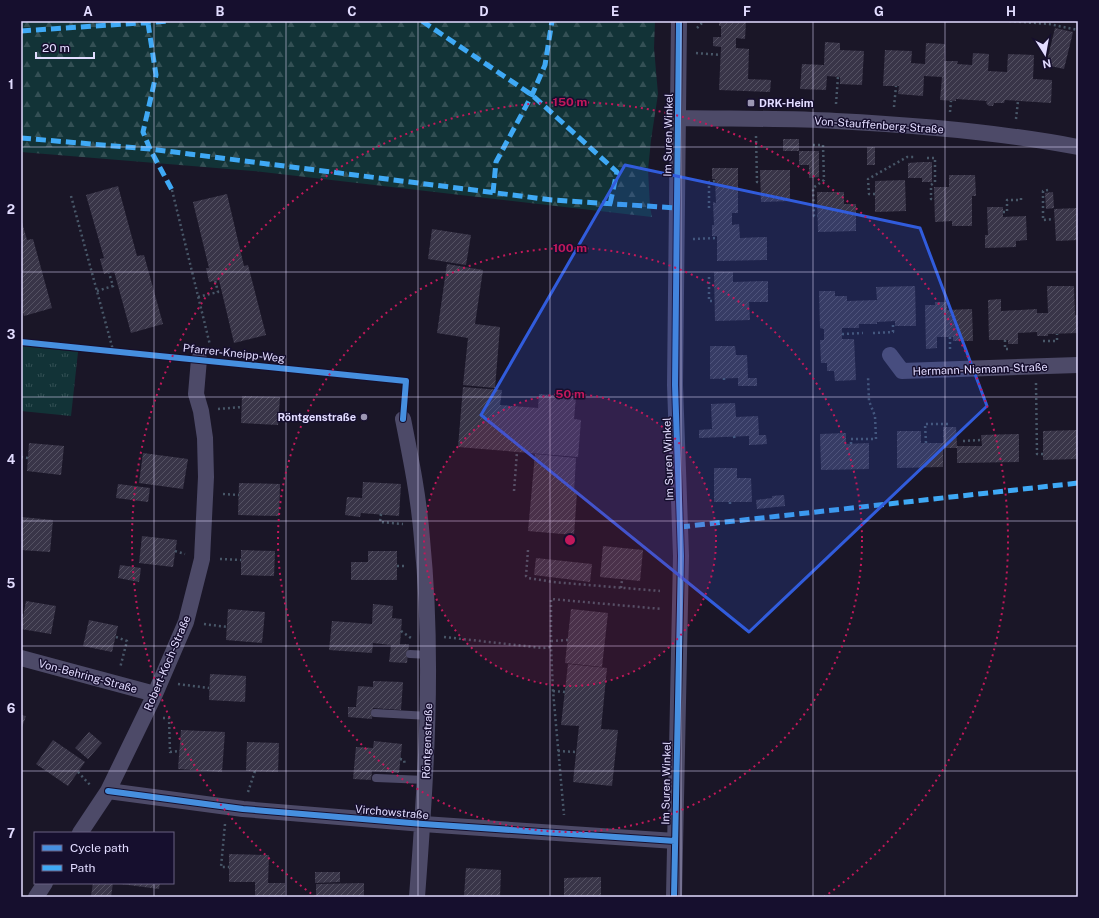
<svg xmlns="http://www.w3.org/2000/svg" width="1099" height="918" font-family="'Public Sans',sans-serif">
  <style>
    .grass { fill: url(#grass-tufts) }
    .forest { fill: url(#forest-firs) }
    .building { fill: url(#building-hatch) }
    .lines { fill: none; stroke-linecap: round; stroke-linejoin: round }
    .path { stroke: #485768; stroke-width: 2.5; stroke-dasharray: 2 3; stroke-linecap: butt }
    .service { stroke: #4d4a68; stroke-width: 8 }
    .minor { stroke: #4d4a68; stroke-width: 16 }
    .quiet { stroke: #3fa9f5; stroke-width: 5; stroke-dasharray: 10 5; stroke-linecap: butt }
    .cycleway-casing { stroke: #160f2e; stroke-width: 8 }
    .cycleway { stroke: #468fdf; stroke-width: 6 }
    .marked { fill: #315cdc; fill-opacity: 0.2; stroke: #315cdc; stroke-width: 3; stroke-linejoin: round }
    .grid { fill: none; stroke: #e2dcff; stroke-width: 1; stroke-opacity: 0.55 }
    .ring { fill: none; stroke: #c2185b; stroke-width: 2; stroke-dasharray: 2 4 }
    .poi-dot { fill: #9c97b3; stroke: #160f2e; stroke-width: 1.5 }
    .labels { text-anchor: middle; stroke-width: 3; stroke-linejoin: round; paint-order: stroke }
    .poi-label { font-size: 11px; font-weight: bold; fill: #e2dcff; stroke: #160f2e; text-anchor: start }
    .street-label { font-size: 11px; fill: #e2dcff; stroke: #160f2e }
    .centre { fill: #c2185b; stroke: #160f2e; stroke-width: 2 }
    .ring-label { font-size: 12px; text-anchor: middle; font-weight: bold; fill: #c2185b; stroke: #160f2e; stroke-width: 3; stroke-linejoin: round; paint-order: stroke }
    .neatline { fill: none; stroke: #e2dcff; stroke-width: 1.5 }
    .grid-label { font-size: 13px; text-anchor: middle; font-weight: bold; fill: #e2dcff }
  </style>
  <defs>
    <pattern id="grass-tufts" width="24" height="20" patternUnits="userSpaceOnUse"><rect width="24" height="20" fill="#123337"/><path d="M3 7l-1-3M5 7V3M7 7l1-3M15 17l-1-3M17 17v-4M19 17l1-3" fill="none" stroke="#345055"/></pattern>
    <pattern id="forest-firs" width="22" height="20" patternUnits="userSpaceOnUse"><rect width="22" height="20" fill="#123337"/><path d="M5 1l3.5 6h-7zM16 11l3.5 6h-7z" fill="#345055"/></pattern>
    <pattern id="building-hatch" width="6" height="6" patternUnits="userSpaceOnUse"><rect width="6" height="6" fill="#393548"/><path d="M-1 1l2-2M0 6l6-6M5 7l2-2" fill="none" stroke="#555263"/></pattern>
  </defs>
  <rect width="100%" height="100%" fill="#1a1627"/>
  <path class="grass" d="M21 346 78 352 71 416 21 411Z"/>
  <path class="forest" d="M21 21H655L654 48 658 94 651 140 648 170 650 207 652 217 253 171 21 152Z"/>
  <path class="building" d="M719 21H746L745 39 736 38V48L749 49 748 79 771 80 770 92 719 90 721 47 713 46V37H721V26H719Z
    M1055 28 1073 32 1064 69 1046 65Z
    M825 42 840 43V50L864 51 862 85 840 84V77L827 76 826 90 800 89 802 64 824 65Z
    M926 43 945 44 944 61H958L957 64 972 65 973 53 989 54 988 71 1007 72 1008 54 1034 55 1033 79 1052 80 1051 103 1005 100 1004 103H994L993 106H989L986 103 987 101 956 99V101L940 100 942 77 924 76 923 96 898 94 899 86H883L885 50 912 51 911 63 925 64Z
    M783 139H799V151H783Z
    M867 147H875V165H867Z
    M799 151H819V177L809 178V165H799Z
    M922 162H932V182H922V178H908V163Z
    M712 168H738V213H732V225L739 224 740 238 767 237V260L717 261V236H712V225H714L713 202 716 203 715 179H712Z
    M760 170H790V201L761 202Z
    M949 175H975L976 196H972V226H952V221L935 222 934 187H949Z
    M905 180 906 211 875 212V181Z
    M118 186 137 256 144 255 163 324 131 333 114 271 104 274 100 259 104 258 86 195Z
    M817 192H844V204H856V231L818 232Z
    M1053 192 1054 208 1046 209 1045 193Z
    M227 194 244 266 248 265 266 335 234 343 219 280 209 282 206 268H209L193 202Z
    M987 207H1003V217L1026 216 1027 240 1016 241V247L985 248V235H988Z
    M1078 208V240L1056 241 1054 209Z
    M21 219 27 240 33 239 52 308 24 316 21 306Z
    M432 229 471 235 466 265 428 259Z
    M447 264 483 270 475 324 500 327 495 388 463 385 468 338 437 333Z
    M714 272H733V282L768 281V302H749L750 320 715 321Z
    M915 286 916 326H895V321L877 322V324H859V328H842V339H854L856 380 835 381 834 371H827V363H821L820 340H824V329L820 328 819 291H835V296H847V301L877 300 876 287Z
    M1047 286H1074L1075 315H1078V333L1048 334V336H1037V332L1018 333V344H1008V340H989L988 300 1001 299V311L1037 309V313H1048Z
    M935 302H947V310L972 309 973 341H953V337H937V348L926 349 925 305H935Z
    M710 346H735L736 355H747L748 378H757V386H738V378L710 379Z
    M463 387 502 390 500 405 538 408 539 394 576 397 574 419 581 420 578 457 458 447Z
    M242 396 280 397 278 425 241 423Z
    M735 403 736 417 758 416 759 435H766L767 444 749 445V436L699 438V430L712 429 711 404Z
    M943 427H956L957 446H982L981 435 1019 434V462L957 463V448H943V467L897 468V431H921V443H943Z
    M1078 430V459L1043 460V431Z
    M846 433V444L869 443V469L821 470 820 434Z
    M29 443 64 446 61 475 27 471Z
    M143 453 188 459 183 489 139 483Z
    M535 454 576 458 574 492H577L574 535 528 531Z
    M714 468H737V478H751L752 502H714Z
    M363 482 401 484 399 516 361 513 360 517 345 515 347 497 362 498Z
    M239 483 280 484 279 516 238 515Z
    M118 484 150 488 148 502 116 498Z
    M784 495 785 506 757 509 756 500 772 498V496Z
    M21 517 53 520 50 552 21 550Z
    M142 536 177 540 173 567 139 563Z
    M603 546 643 550 640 581 600 577Z
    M241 550 275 551 274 576 241 575Z
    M368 551H397V580H351V562H368Z
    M536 558 592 564 590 582 534 575Z
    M120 565 141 568 139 582 118 578Z
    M26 601 56 606 51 634 21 629Z
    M373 604 393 606 392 618 402 619 400 644H409L407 663 389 662 391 645 373 643 372 653 329 650 332 621 372 624Z
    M228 609 265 612 262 643 226 640Z
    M571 609 608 613 602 667 565 663Z
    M89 620 118 626 112 652 83 646Z
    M568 664 607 668 601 729 618 730 612 786 573 782 579 726 561 725Z
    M210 674 246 676 245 702 209 700Z
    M373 681 403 682 401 710 373 708 372 719 348 717V707H356L358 686 373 687Z
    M21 715 26 716 21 730Z
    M181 730 225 732 222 772 178 769Z
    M89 732 102 743 88 759 75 748Z
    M53 740 85 762 68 786 36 764Z
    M374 741 402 744 399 773 372 771 371 780 353 779 356 747 373 748Z
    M247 742 279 743 278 772 246 771Z
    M229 854 269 855 268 883H285V896H255V882H229Z
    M466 868 501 870 500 897 464 896Z
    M315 872H340V882L315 883Z
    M601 877V897H564V878Z
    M93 883H113L111 897 91 896Z
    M113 883H160L159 889Z
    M364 883V897H316V884Z"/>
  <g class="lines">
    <path class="path" d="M1009 21 1049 24 1078 30
      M697 28 704 21
      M696 53 721 55
      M836 104 838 76
      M894 107 896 86
      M950 112 951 101
      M1016 119 1018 101
      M756 136 757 182H760
      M813 145H823L824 180 813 188 814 216H818
      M927 158H935V182L931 185V199H934
      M172 190 210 345
      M1048 190 1043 191V220L1054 219
      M875 194H869L868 179 907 157H916
      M71 196 113 350
      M709 208V182L715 181
      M1003 212H1007V200H1021V197
      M693 239 717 238
      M709 277V301H715
      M97 291 113 286 109 273
      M198 297 218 292 215 280
      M873 333 893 332V322
      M842 334 863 333
      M950 337V352
      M1005 340V349H1008
      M1043 341H1057V334
      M21 342 182 357
      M216 361 406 381 404 403
      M724 378V382
      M1036 383 1037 454H1043
      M218 409 242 407
      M734 436 735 441
      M963 441 981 440
      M926 443 925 424H949
      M851 444V439H876L875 416 869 401 868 376
      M21 457 28 458
      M514 491 517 452
      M223 494 239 495
      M730 502V506
      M381 514 380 522 403 524
      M528 550 526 576 528 578 553 582 660 591
      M175 551 185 554
      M220 559 241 560
      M397 566H406
      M621 588 622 580
      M21 615H23
      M204 624 227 627
      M401 631 411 638
      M116 637 127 641 120 668
      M444 637 543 648 551 647 553 691 564 815
      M551 641 568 640
      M551 647V599L662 609
      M178 684 209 688
      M553 691 565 692
      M163 718H169L170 752 179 751
      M558 751 576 752
      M400 759 404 760 405 765
      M78 772 91 786
      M248 792 255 771
      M225 824 221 867H229"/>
    <path class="service" d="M410 654 429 655
      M375 713 429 716
      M376 778 426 780"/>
    <path class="minor" d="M678 118C731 119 784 118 836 121 916 125 999 132 1078 147
      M890 355 902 371 1078 365
      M403 419C411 459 419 499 422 539 434 659 426 778 417 897
      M21 658 155 694
      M108 791 243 809 423 824 675 841
      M80 833 108 791 155 694 186 622 202 559 206 477 205 438 201 411 196 394 199 359
      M36 897 45 883
      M674 897 681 556 675 385 679 21"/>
    <path class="quiet" d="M422 21 532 95 617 172 610 204
      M148 23 156 75 143 132 150 149 172 190
      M21 31 170 21
      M21 138 150 149 552 200 677 208
      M493 193 496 162 532 95 545 65 552 21
      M680 527 1078 483"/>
    <defs>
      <path id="cycleway" d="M21 342 406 381 403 419
        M108 791 243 809 423 824 675 841
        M674 897 681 556 675 385 679 21"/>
    </defs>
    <use href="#cycleway" class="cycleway-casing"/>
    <use href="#cycleway" class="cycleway"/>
  </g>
  <path class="marked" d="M625 165 920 228 987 406 749 632 481 415Z"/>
  <path class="grid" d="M154 21V833M286 21V897M418 21V897M550 21V897M681 21V897M813 21V897M945 21V897M21 147H1078M21 272H1078M21 397H1078M21 521H1078M21 646H1078M21 771H1078M154 883V897"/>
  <circle cx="570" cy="540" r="146" fill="#c2185b" fill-opacity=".12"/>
  <g class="ring">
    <circle cx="570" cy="540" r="146"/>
    <circle cx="570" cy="540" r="292"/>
    <path d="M316 897A438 438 0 1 1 824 897"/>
  </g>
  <g class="poi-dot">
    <rect x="747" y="99" width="8" height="8" rx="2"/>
    <circle cx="364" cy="417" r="4"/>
  </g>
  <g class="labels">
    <g class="poi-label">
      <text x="759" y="107">DRK-Heim</text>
      <text x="356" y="421" text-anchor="end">Röntgenstraße</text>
    </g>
    <g class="street-label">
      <text transform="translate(879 125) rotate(4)" y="4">Von-Stauffenberg-Straße</text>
      <text transform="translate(668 135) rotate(-89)" y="4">Im Suren Winkel</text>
      <text transform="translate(234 353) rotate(6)" y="4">Pfarrer-Kneipp-Weg</text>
      <text transform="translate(980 369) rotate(-2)" y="4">Hermann-Niemann-Straße</text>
      <text transform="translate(668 459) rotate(-92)" y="4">Im Suren Winkel</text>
      <text transform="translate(167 663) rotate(-67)" y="4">Robert-Koch-Straße</text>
      <text transform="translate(88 676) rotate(15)" y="4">Von-Behring-Straße</text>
      <text transform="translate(427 741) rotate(-88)" y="4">Röntgenstraße</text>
      <text transform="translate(666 783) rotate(-89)" y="4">Im Suren Winkel</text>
      <text transform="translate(392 812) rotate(5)" y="4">Virchowstraße</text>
    </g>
  </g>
  <circle cx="570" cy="540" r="6" class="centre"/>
  <g class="ring-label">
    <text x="570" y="106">150 m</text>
    <text x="570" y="252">100 m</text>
    <text x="570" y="398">50 m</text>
  </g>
  <rect width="1099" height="918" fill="none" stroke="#160f2e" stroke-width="44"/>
  <rect x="34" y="832" width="140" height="52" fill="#160f2e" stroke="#686182"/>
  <rect x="42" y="845" width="20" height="6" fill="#468fdf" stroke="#686182"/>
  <text x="70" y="852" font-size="12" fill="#e2dcff">Cycle path</text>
  <rect x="42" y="865" width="20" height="6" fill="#3fa9f5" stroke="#686182"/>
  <text x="70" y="872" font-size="12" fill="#e2dcff">Path</text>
  <g transform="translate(1045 54) rotate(169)" stroke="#160f2e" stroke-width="3" paint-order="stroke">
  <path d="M0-3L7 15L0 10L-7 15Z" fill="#e2dcff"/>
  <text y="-6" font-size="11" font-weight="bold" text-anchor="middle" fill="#e2dcff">N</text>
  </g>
  <path d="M36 52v6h58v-6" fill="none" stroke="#e2dcff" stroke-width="2"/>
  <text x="42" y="52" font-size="12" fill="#e2dcff" stroke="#160f2e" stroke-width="3" paint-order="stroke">20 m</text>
  <rect x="22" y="22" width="1055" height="874" class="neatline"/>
  <g class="grid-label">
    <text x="88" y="16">A</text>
    <text x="220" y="16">B</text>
    <text x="352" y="16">C</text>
    <text x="484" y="16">D</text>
    <text x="615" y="16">E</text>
    <text x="747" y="16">F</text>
    <text x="879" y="16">G</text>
    <text x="1011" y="16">H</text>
    <text x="11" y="89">1</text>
    <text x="11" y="214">2</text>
    <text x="11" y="339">3</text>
    <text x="11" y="464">4</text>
    <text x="11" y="588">5</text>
    <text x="11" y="713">6</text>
    <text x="11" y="838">7</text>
  </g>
</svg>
